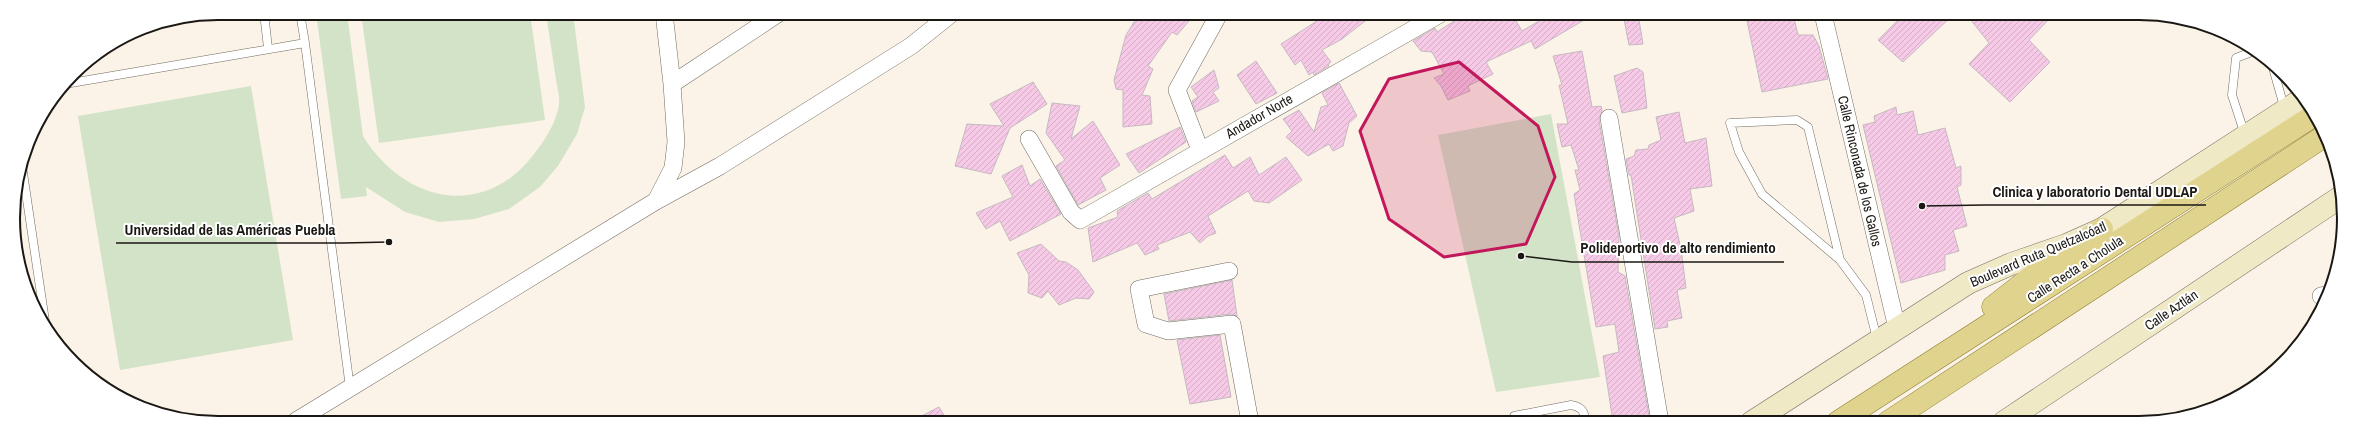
<svg xmlns="http://www.w3.org/2000/svg" width="2357" height="436" font-family="'Archivo Narrow',sans-serif">
  <style>
    .green { fill: #d3e3c7 }
    .building { fill: url(#building-hatch); stroke: #c6b9c1 }
    .lines { fill: none; stroke-linecap: round; stroke-linejoin: round }
    .lane-casing { stroke: #716a60; stroke-width: 9 }
    .street-casing { stroke: #716a60; stroke-width: 18 }
    .secondary-casing { stroke: #716a60; stroke-width: 23 }
    .primary-casing { stroke: #8e7f32; stroke-width: 23 }
    .lane { stroke: #fff; stroke-width: 8 }
    .street { stroke: #fff; stroke-width: 17 }
    .secondary { stroke: #f0e9c6; stroke-width: 22 }
    .primary { stroke: #e0d38e; stroke-width: 22 }
    .marked { fill: #c2185b; fill-opacity: 0.2; stroke: #c2185b; stroke-width: 3; stroke-linejoin: round }
    .labels { text-anchor: middle; stroke-width: 4; stroke-linejoin: round; paint-order: stroke }
    .street-label { font-size: 14px; fill: #1b1814; stroke: #fff }
    .rim { fill: none; stroke: #1b1814; stroke-width: 2 }
    .leader { fill: none; stroke: #1b1814; stroke-width: 1.5 }
    .callout-dot { fill: #1b1814; stroke: #fff; stroke-width: 1.5 }
    .callout-label { font-size: 15px; text-anchor: middle; font-weight: bold; fill: #1b1814; stroke: #fff; stroke-width: 4; stroke-linejoin: round; paint-order: stroke }
  </style>
  <defs>
    <pattern id="building-hatch" width="6" height="6" patternUnits="userSpaceOnUse"><rect width="6" height="6" fill="#f6cae6"/><path d="M-1 1l2-2M0 6l6-6M5 7l2-2" fill="none" stroke="#d2adc4"/></pattern>
  </defs>
  <rect width="100%" height="100%" fill="#fbf3e8"/>
  <path class="green" d="M316 13H347L363 136C405 204 487 221 537 150 547 137 557 120 559 104 560 96 557 87 556 80 553 58 549 35 546 13H573L585 107 577 134 558 166 540 187 509 209 474 219 439 222 405 212 366 187 367 196 341 199Z
    M361 13H530L545 120 379 143Z
    M251 86 293 340 120 370 78 116Z
    M1551 114 1600 377 1496 392 1438 135Z"/>
  <path class="building" d="M1139 14H1195L1177 35 1172 32 1148 66 1153 69 1142 95 1150 96 1152 124 1123 127V90L1116 89 1114 80 1126 35Z
    M1314 14H1374L1342 39 1322 50 1331 62 1328 64 1329 66 1314 75 1313 72 1309 75 1301 60 1295 65 1281 44 1317 21Z
    M1458 14H1512L1522 31 1551 14H1594L1535 49 1531 41 1486 62 1493 74 1468 86 1470 91 1448 100 1441 86 1434 78 1444 74 1432 52 1421 51 1413 41 1435 28 1437 32 1459 18Z
    M1623 14H1638L1643 44 1629 45Z
    M1753 14H1793L1798 35H1813L1819 46 1828 79 1762 92 1746 16Z
    M1904 14 1953 15 1903 62 1878 40Z
    M1967 15H2053L2029 40 2050 62 2010 102 1969 64 1989 43Z
    M1582 51 1592 107 1601 106 1602 111 1599 120 1619 237 1618 272 1625 276 1650 422H1613L1603 356 1619 352 1615 324 1596 327 1574 194 1580 190 1575 170H1579L1571 145 1562 147 1557 124H1568L1559 85H1562L1553 56Z
    M1256 61 1277 93 1256 104 1237 75Z
    M1637 68 1643 72 1647 108 1622 113 1614 76Z
    M1214 70 1219 88 1213 92 1219 101 1196 112 1192 101 1198 97 1191 87Z
    M1033 82 1047 104 1010 128 991 174 955 166 967 124 1004 126 990 104Z
    M1339 83 1357 116 1349 123 1343 146 1333 151 1329 144 1308 156 1286 137 1292 131 1283 119 1299 110 1314 132 1321 107 1328 105 1322 93Z
    M1052 103 1080 106 1071 139 1093 121 1120 165 1100 178 1106 190 1078 205 1056 166 1065 160 1046 133Z
    M1896 107 1897 115 1913 111 1918 135 1945 128 1956 168 1961 166V185L1957 187 1967 226 1953 230 1959 251 1945 255V270L1901 283 1863 125 1875 122 1874 116Z
    M1679 112 1685 143 1706 138 1712 186 1690 189 1694 211 1674 218 1681 249 1686 288 1677 290 1682 318 1667 321 1668 327 1655 329 1631 175H1629L1626 159 1634 156 1636 150 1648 149 1649 145 1661 140 1656 117Z
    M1180 127 1186 142 1139 173 1126 154Z
    M1225 155 1233 168 1250 157 1259 175 1286 157 1302 180 1269 203 1254 201 1248 191 1208 216 1216 233 1208 236 1200 243 1190 232 1157 245 1159 249 1145 255 1137 243 1093 262 1088 228 1118 217 1117 211 1148 193 1152 199Z
    M1022 165 1030 186 1040 179 1061 214 1010 241 1000 221 986 229 976 213 1013 197 1002 176Z
    M1041 244 1059 261 1066 262 1078 270 1094 292 1089 299 1076 298 1059 305 1048 291 1042 298 1028 293 1029 275 1017 253Z
    M1232 280 1237 316 1231 314 1169 321 1164 294Z
    M1220 335 1231 397 1190 404 1177 340Z
    M939 407 948 422H910Z"/>
  <g class="lines">
    <defs>
      <path id="lane" d="M264 13 268 48
        M300 13 305 43
        M2273 68 2285 110
        M65 84 305 43 350 388
        M2245 135 2232 95 2236 58 2254 51
        M22 166 45 321
        M1840 260 1808 127 1797 120 1730 123 1739 152 1762 194 1840 260 1866 295 1877 339
        M1513 422 1514 416 1571 405C1582 407 1584 411 1586 422"/>
      <path id="street" d="M1823 14 1897 328
        M672 84 779 13
        M1609 118 1660 422
        M1029 139 1071 212 1080 220 1440 14
        M1200 150 1177 90 1219 14
        M656 201 673 168 676 142 672 84 664 13
        M1229 271 1139 289 1146 324 1168 331 1232 324 1250 422
        M2321 296 2327 295
        M296 421 656 201 720 166 911 46 951 14"/>
      <path id="secondary" d="M1752 422 1968 283 2011 264 2066 245 2102 229 2304 98
        M2004 422 2339 198"/>
      <path id="primary" d="M1993 307 2035 274 2102 229
        M1838 422 2313 116
        M1888 422 2323 137"/>
    </defs>
    <use href="#lane" class="lane-casing"/>
    <use href="#street" class="street-casing"/>
    <use href="#secondary" class="secondary-casing"/>
    <use href="#primary" class="primary-casing"/>
    <use href="#lane" class="lane"/>
    <use href="#street" class="street"/>
    <use href="#secondary" class="secondary"/>
    <use href="#primary" class="primary"/>
  </g>
  <path class="marked" d="M1459 62 1538 126 1555 177 1526 244 1444 257 1389 219 1360 131 1389 79Z"/>
  <g class="labels">
    <g class="street-label">
      <text transform="translate(1259 116) rotate(-30)" y="5">Andador Norte</text>
      <text transform="translate(1860 171) rotate(77)" y="5">Calle Rinconada de los Gallos</text>
      <text transform="translate(2038 254) rotate(-23)" y="5">Boulevard Ruta Quetzalcóatl</text>
      <text transform="translate(2075 269) rotate(-33)" y="5">Calle Recta a Cholula</text>
      <text transform="translate(2171 310) rotate(-34)" y="5">Calle Aztlán</text>
    </g>
  </g>
  <path d="M0 0H2357V436H0ZM218 20H2139A198 198 0 0 1 2337 218V218A198 198 0 0 1 2139 416H218A198 198 0 0 1 20 218V218A198 198 0 0 1 218 20Z" fill="#fff" fill-rule="evenodd"/>
  <path class="rim" d="M218 20H2139A198 198 0 0 1 2337 218V218A198 198 0 0 1 2139 416H218A198 198 0 0 1 20 218V218A198 198 0 0 1 218 20Z"/>
  <path class="leader" d="M1922 206L1985 205H2206M389 242L343 243H116M1521 256L1572 262H1784"/>
  <g class="callout-dot">
    <circle cx="1922" cy="206" r="4"/>
    <circle cx="389" cy="242" r="4"/>
    <circle cx="1521" cy="256" r="4"/>
  </g>
  <g class="callout-label">
    <text x="2095" y="197">Clinica y laboratorio Dental UDLAP</text>
    <text x="230" y="235">Universidad de las Américas Puebla</text>
    <text x="1678" y="253">Polideportivo de alto rendimiento</text>
  </g>
</svg>
